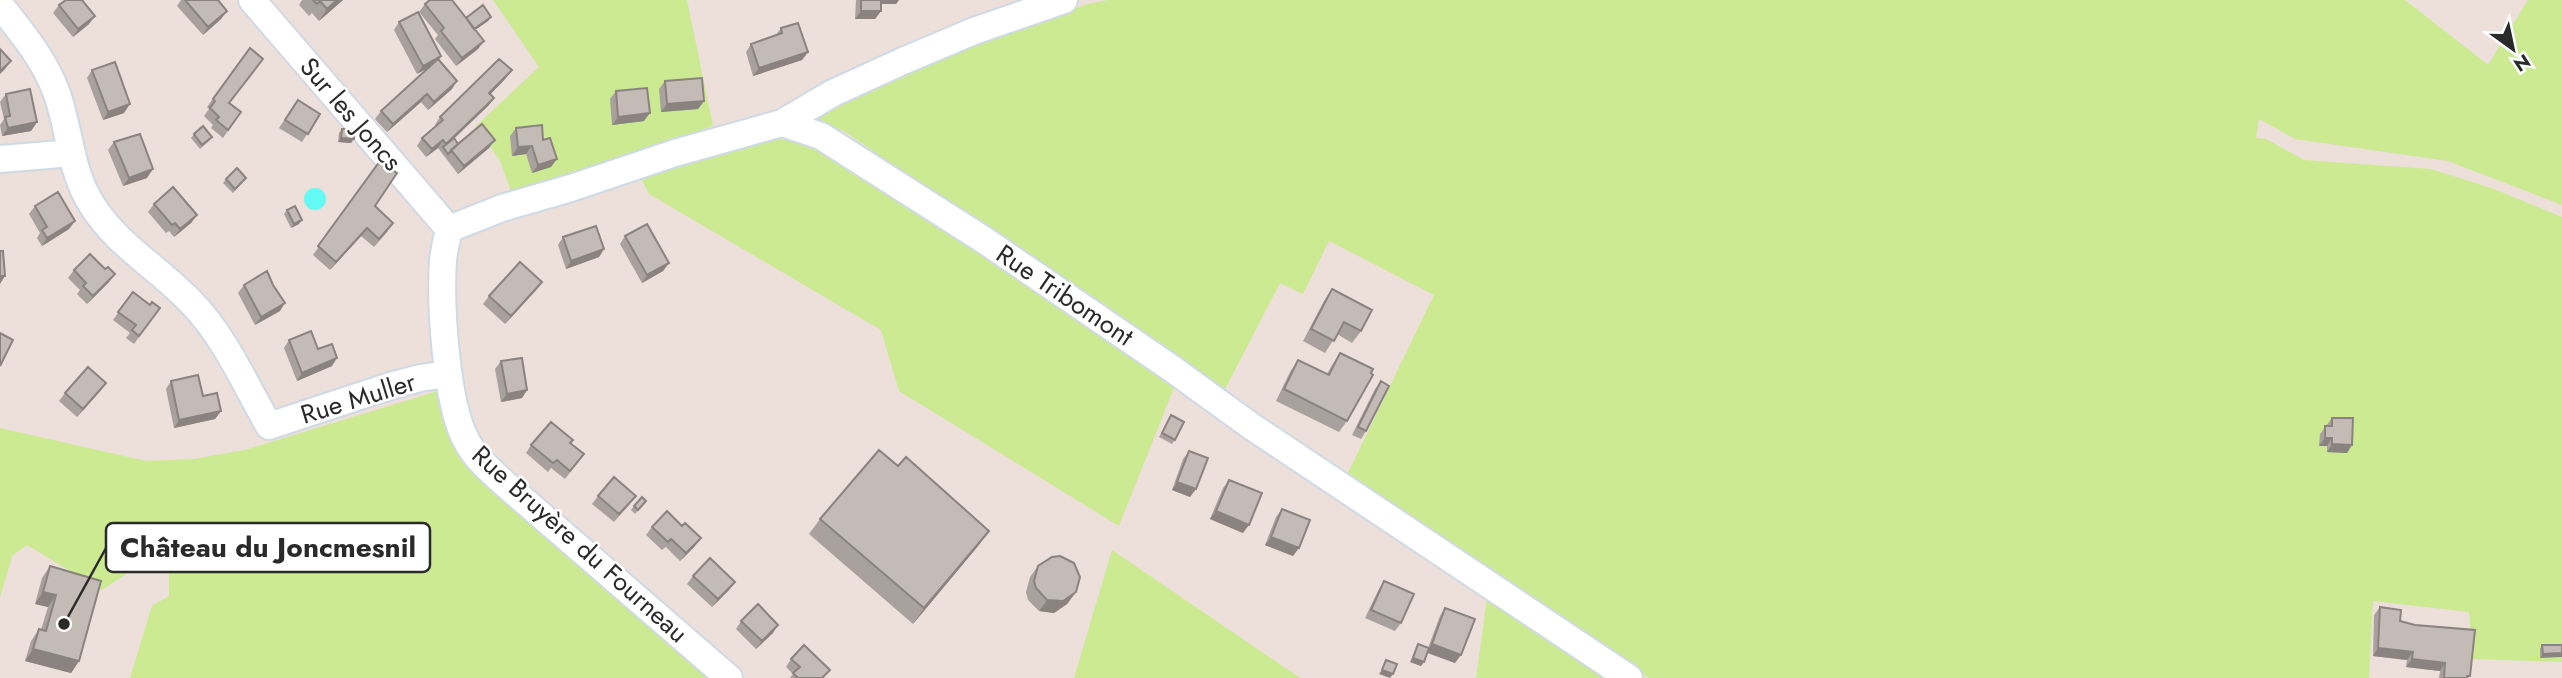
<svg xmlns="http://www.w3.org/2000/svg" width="2562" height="678" font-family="Jost,sans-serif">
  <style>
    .green { fill: #cbea91 }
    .water { fill: #62faf3 }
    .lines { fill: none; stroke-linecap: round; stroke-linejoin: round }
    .minor-casing { stroke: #cfdae4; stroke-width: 30 }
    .minor { stroke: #fff; stroke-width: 26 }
    .wall { fill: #a9a19d }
    .shaded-wall { fill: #8a837f }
    .building { fill: #c5bbb6; stroke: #8a837f; stroke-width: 2 }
    .labels { text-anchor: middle; stroke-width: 5; stroke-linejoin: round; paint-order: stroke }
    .street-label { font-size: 26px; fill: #2a2a2a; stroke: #fff }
    .leader { fill: none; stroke: #2a2a2a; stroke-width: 2.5 }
    .callout-dot { fill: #2a2a2a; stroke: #fff; stroke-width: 2.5 }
    .callout { fill: #fff; stroke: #2a2a2a; stroke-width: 2.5 }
    .callout-label { font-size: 28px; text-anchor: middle; font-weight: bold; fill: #2a2a2a }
  </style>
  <rect width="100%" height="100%" fill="#eddfda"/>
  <path class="green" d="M493 0H687L713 126 512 194 500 161 476 126 539 67Z
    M1108 0H2405L2488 65 2528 0H2562V205L2448 161 2295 139 2259 119 2256 138 2266 139 2304 160 2431 169 2494 189 2562 217V662L2473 659 2469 612 2373 601 2369 678H1649L1346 477 1434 295 1329 241 1303 294 1280 283 1223 393 844 131 817 122 819 109 938 56 1088 4Z
    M755 137 816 142 1177 380 1119 526 899 391 881 330 649 194 639 174Z
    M438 391 482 479 708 678H130L152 606 169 596V570L149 559 102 590 27 545 12 556 0 598V428L146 461 194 459 245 450Z
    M1112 550 1300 678H1074Z
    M1488 591 1612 678H1476Z"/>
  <path class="water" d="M304 199a11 11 0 1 1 22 0a11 11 0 1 1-22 0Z"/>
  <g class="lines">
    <defs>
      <path id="minor" d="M252 0 449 229
        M0 5C22 33 45 60 57 94 70 130 70 171 92 205 117 245 157 267 190 301 224 335 245 384 269 426L390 386 420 378 448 374
        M782 123 821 136 984 240 1171 368 1251 426 1629 678
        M0 159 72 153
        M449 229 502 208 571 188 675 153 782 123 833 93 903 61 974 31 1064 0
        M449 229C447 239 444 250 443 260 440 304 446 403 466 440 475 458 491 471 505 484L729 678"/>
    </defs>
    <use href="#minor" class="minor-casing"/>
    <use href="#minor" class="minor"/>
  </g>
  <path class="wall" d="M181 0H218L221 19 203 35 177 6Z
    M302 0H343L319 21 312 13 309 16 299 5Z
    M856 0H899L896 4H881V11L875 19H855Z
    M425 4 466 18 491 17 488 21 475 30 478 49 456 66 435 39 438 35 419 12Z
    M59 5 89 24 73 37 53 13Z
    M399 22 441 56 439 60 452 89 428 110 421 102 387 132 375 119 381 111 428 68 417 74 394 30Z
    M781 28 808 52 802 60 753 76 746 52 751 44 776 35Z
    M250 48 230 103 241 112 223 138 211 128 213 125 204 116 209 109 207 107Z
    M92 70 124 113 103 120 87 78Z
    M506 78 490 94 494 98 488 106 454 139 458 144 489 148 458 174 438 148 426 157 417 146 422 138 436 126 435 125 440 117Z
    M665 81 704 101 698 109 661 112 659 89Z
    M616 91 644 121 612 125 610 99Z
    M6 94 37 122 31 131 2 136 0 125 4 119 0 102Z
    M298 100 320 114 302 142 279 128Z
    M516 128 543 140 551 167 532 173 526 154 512 156 510 136Z
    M342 129 351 143 338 142 339 133Z
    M194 134 212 137 209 141 200 149 191 138Z
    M114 142 147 178 123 186 108 150Z
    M380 161 375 206 388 231 374 247 361 236 330 270 313 255Z
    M226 179 243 182 233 193 223 183Z
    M154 204 197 215 191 223 174 237 169 231 166 233 148 212Z
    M35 206 69 229 42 246 37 238 40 233 29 214Z
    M287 210 299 224 291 228 284 214Z
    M625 236 669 263 663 271 642 283 620 244Z
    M563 237 604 249 599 257 566 269 558 245Z
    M74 270 109 282 87 304 77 294 80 290 68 278Z
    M244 285H273L280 311 255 325 238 293Z
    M1332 289 1361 331 1352 343 1337 334 1325 353 1303 341 1324 301Z
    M536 290 505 324 483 304 489 296Z
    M133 292 150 305 160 308 134 344 126 338 130 333 113 320Z
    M289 340 318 349 332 366 297 381 284 348Z
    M1340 353 1347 421 1339 432 1276 401 1290 372 1298 360 1327 374 1332 365Z
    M501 361 527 390 522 398 501 402 495 369Z
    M171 381 203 396 221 411 215 419 174 428 166 389Z
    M1381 381 1366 431 1361 439 1352 435 1375 389Z
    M106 383 100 391 77 417 59 401 65 393Z
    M1171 415 1175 440 1172 444 1159 437Z
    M2332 418 2347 453 2327 452V446H2319L2320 434Z
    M571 443 578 462 565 479 551 468 548 472 526 453 531 445Z
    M1189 451 1190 497 1172 490 1183 459Z
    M1229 480 1243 533 1210 519 1223 488Z
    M598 496 630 504 614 522 592 504Z
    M646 501 635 514 631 510 634 506Z
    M1282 509 1293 556 1265 545 1276 517Z
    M820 519 978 546 913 624 809 534Z
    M652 527 695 546 680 561 666 547 662 550 646 535Z
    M50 566 79 661 71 673 25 661 31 641 39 629 41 630 48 607 35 604 42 578Z
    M1038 566 1076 592 1067 604 1054 613 1039 611 1028 600 1026 592 1030 577Z
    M693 576 735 582 729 590 712 607 687 584Z
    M1384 581 1401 623 1395 631 1365 618 1379 589Z
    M2380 607 2400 621 2469 678H2439L2440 671 2406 667 2407 660 2373 656 2374 615Z
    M1445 608 1455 663 1427 653 1421 666 1410 662 1416 648 1418 644 1428 648 1440 616Z
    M741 621 773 633 756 649 736 629Z
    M2542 645H2562L2540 658V649Z
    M791 659 824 678H790L793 674 786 667Z"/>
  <path class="shaded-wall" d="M337 0H343L319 21 327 9Z
    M878 0H899L896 4H876Z
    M227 11 221 19 203 35 208 27Z
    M861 11H881L875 19H855Z
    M95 16 89 24 73 37 78 29Z
    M491 17 488 21 468 35 470 31Z
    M484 41 478 49 456 66 462 58Z
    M808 52 802 60 753 76 759 68Z
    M441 56 435 64 417 74 423 66Z
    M11 61 5 69 0 74V71Z
    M512 70 506 78 484 101 489 93Z
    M457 81 452 89 428 110 434 102Z
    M427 94 421 102 387 132 393 124Z
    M494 98 488 106 443 148V147L446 144Z
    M704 101 698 109 661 112 667 104Z
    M130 104 124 113 103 120 108 112Z
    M650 113 644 121 612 125 618 117Z
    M37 122 31 131 2 136 8 128Z
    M341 138 354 139 351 143 338 142Z
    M443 140 438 148 426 157 432 149Z
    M495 140 489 148 458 174 464 166Z
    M532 146 526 154 512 156 518 147Z
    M557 159 551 167 532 173 538 165Z
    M153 169 147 178 123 186 129 178Z
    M197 215 191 223 174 237 180 229Z
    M302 220 299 224 291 228 294 224Z
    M75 221 69 229 42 246 47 238Z
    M367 228 361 236 330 270 336 262Z
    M604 249 599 257 566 269 571 261Z
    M669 263 663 271 642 283 647 275Z
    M115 274 109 282 87 304 93 296Z
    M0 276H5L0 284Z
    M542 282 536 290 505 324 511 316Z
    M285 303 280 311 255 325 261 317Z
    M337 358 332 366 297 381 302 373Z
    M106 383 100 391 77 417 83 409Z
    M527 390 522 398 501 402 507 394Z
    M221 411 215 419 174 428 179 420Z
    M2325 438H2332L2327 446H2319Z
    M2332 444 2352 445 2347 453 2327 452Z
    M1177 482 1196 489 1190 497 1172 490Z
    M1216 511 1249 525 1243 533 1210 519Z
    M989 531 978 546 913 624 924 608Z
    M1271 537 1299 548 1293 556 1265 545Z
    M701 538 695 546 680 561 686 553Z
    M735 582 729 590 712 607 718 599Z
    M43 592 56 595 48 607 35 604Z
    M1076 592 1067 604 1054 613 1039 611 1047 600Z
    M778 625 773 633 756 649 762 641Z
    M1432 644 1461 655 1455 663 1426 652Z
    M2378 648 2413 652 2407 660 2373 656Z
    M33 649 79 661 71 673 25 661Z
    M2562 653V657L2540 658 2543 654Z
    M1413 658 1424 662 1421 666 1410 662Z
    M2412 659 2445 663 2440 671 2406 667Z
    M1382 670 1393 674 1390 678 1379 674Z"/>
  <path class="building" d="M66 0H82L95 16 78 29 59 5Z
    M185 0H218L227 11 208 27Z
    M313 0H337L327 9 320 1 317 4Z
    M430 0H452L484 41 462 58 441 31 444 28 425 4Z
    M861 0H881V11H861Z
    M483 5 491 17 474 29 466 18Z
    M418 12 441 56 423 66 399 22Z
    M798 23 808 52 759 68 751 44 782 33 781 28Z
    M250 48 263 59 229 103 241 112 228 130 216 120 219 117 210 108 215 101 213 99Z
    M0 49 11 61 0 71Z
    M438 59 457 81 434 102 427 94 393 124 381 111Z
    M499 59 512 70 489 93 494 98 446 144 443 140 432 149 422 138 443 120 440 117Z
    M115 62 130 104 108 112 92 70Z
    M702 78 704 101 667 104 665 81Z
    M647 88 650 113 618 117 616 91Z
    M30 89 37 122 8 128 5 117 10 116 6 94Z
    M298 100 320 114 308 134 285 120Z
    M482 124 495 140 464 166 451 150Z
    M542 125 543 140 550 138 557 159 538 165 532 146 518 147 516 128Z
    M203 126 212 137 202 145 194 134Z
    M342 129 355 130 354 139 341 138Z
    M140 134 153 169 129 178 114 142Z
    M454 138 458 144 448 154 443 147Z
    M380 161 397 173 375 206 393 223 379 239 367 228 336 262 318 246Z
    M237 168 246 178 235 189 226 179Z
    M173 187 197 215 180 229 175 223 172 225 154 204Z
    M58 192 75 221 47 238 42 230 47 227 35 206Z
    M295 206 302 220 294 224 287 210Z
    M647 224 669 263 647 275 625 236Z
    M596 226 604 249 571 261 563 237Z
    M0 251H3L5 276H0Z
    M90 254 105 269 108 267 115 274 93 296 83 286 86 283 74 270Z
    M520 262 542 282 511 316 489 296Z
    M267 271 273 285 285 303 261 317 244 285Z
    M1332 289 1372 310 1361 331 1344 322 1334 341 1311 329Z
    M133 292 150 305 152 302 160 308 139 336 132 330 136 325 118 312Z
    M311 331 318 349 332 344 337 358 302 373 289 340Z
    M0 333 13 340 0 366Z
    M1340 353 1373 369 1371 373 1373 375 1347 421 1284 389 1298 360 1329 375Z
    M522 358 527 390 507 394 501 361Z
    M88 367 106 383 83 409 65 393Z
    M198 375 203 396 217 393 221 411 179 420 171 381Z
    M1381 381 1389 386 1366 431 1358 427Z
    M1171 415 1184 422 1175 440 1162 433Z
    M2332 418H2353L2352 445 2332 444V438H2325V426H2332Z
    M551 422 573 440 570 443 584 454 570 471 557 460 553 463 531 445Z
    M879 450 898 466 906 457 989 531 924 608 820 519Z
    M1189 451 1208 458 1196 489 1177 482Z
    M614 477 636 496 619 514 598 496Z
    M1229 480 1262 493 1249 525 1216 511Z
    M642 497 646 501 638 510 634 506Z
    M1282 509 1310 520 1299 548 1271 537Z
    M667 511 682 526 685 523 701 538 686 553 671 539 668 542 652 527Z
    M1060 556 1074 563 1080 577 1076 592 1063 601 1047 600 1036 588 1034 581 1038 566 1052 557Z
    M710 558 735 582 718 599 693 576Z
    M50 566 101 581 79 661 33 649 39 629 46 631 56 595 43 592Z
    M1384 581 1414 594 1401 623 1371 610Z
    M758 604 778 625 762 641 741 621Z
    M2380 607 2401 610 2400 621 2415 625 2475 630 2470 676H2467V678H2444L2445 663 2412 659 2413 652 2378 648Z
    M1445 608 1475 619 1461 655 1432 644Z
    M1418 644 1429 648 1424 662 1413 658Z
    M804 645 830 670 822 678H798L793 673 800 667 791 659Z
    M2542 645H2562V653L2543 654Z
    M1386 660 1397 664 1393 674 1382 670Z"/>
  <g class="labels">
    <g class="street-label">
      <text transform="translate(351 114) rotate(49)" y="9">Sur les Joncs</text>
      <text transform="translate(1065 295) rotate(34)" y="9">Rue Tribomont</text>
      <text transform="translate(358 398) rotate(-17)" y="9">Rue Muller</text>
      <text transform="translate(580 544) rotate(42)" y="9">Rue Bruyère du Fourneau</text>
    </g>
  </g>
  <path class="leader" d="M64 624L106 548"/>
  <circle class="callout-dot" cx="64" cy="624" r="7"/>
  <rect class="callout" x="106" y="523" width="324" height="49" rx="7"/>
  <g class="callout-label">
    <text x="268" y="557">Château du Joncmesnil</text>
  </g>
  <g transform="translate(2513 49) rotate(147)" stroke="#ffffff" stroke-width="5" paint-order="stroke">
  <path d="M0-5L12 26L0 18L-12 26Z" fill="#2a2a2a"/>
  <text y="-10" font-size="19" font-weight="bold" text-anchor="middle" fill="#2a2a2a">N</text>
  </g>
</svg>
